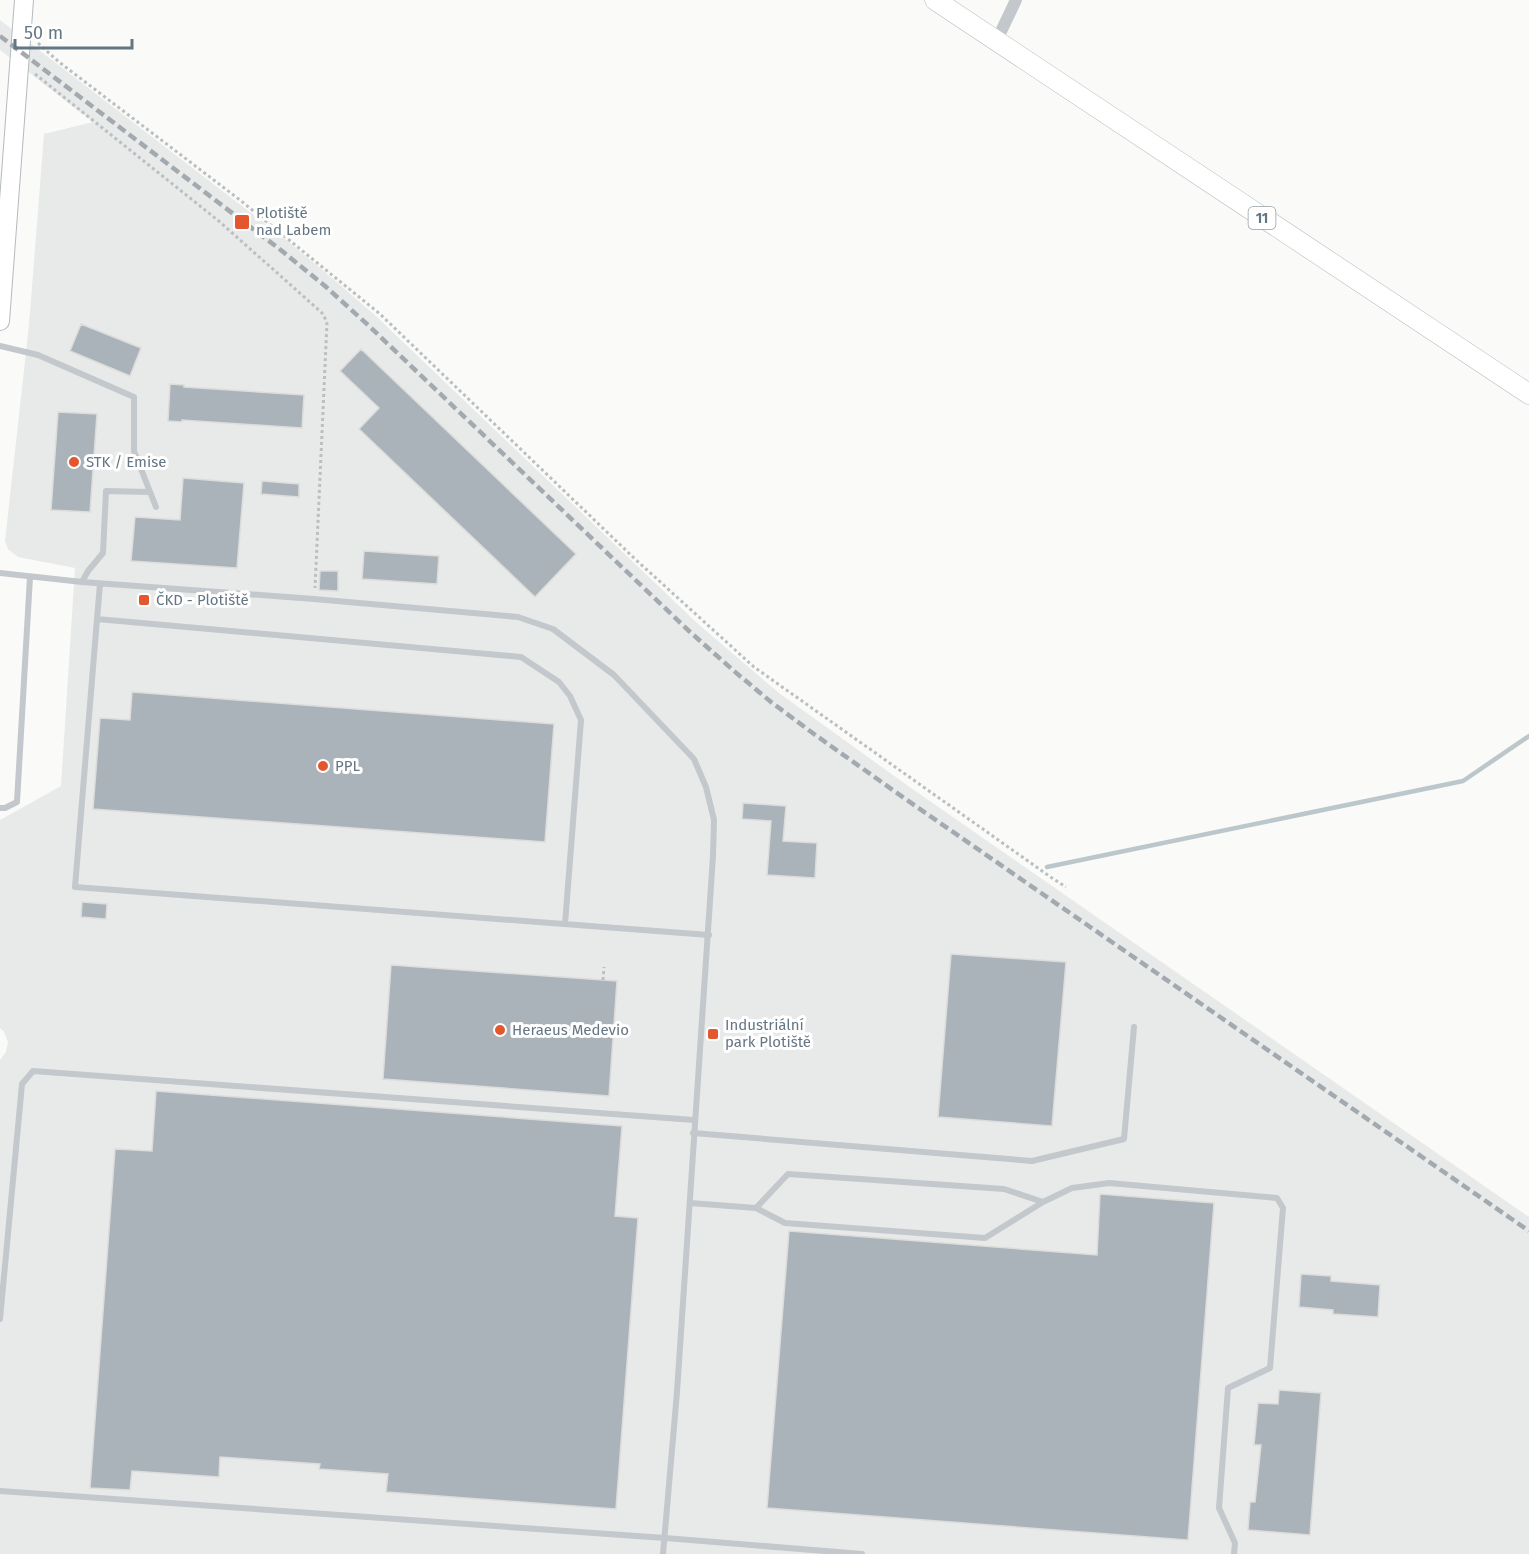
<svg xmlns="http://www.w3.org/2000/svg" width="1529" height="1554" font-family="'Fira Sans',sans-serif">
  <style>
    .built { fill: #e8e9e9 }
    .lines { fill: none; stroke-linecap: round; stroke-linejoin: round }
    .stream { stroke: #bbc7cb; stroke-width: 4.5 }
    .building { fill: #aab3b9; stroke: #dcdcda; stroke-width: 1.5 }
    .secondary-casing { stroke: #b3babf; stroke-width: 20 }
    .primary-casing { stroke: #b5babe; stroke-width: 21 }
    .path { stroke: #bbbfc2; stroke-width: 3; stroke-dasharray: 3 3; stroke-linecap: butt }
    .lane { stroke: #c3c8cc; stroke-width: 6 }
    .street { stroke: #c3c8cc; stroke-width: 12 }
    .secondary { stroke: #fff; stroke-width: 18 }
    .primary { stroke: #fff; stroke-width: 20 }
    .rail { stroke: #a2aab0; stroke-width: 4.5; stroke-dasharray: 9 4.5; stroke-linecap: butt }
    .poi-dot { fill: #e4572e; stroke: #fff; stroke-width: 2 }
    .labels { text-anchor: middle; stroke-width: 6; stroke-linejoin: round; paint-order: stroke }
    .shield { fill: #fff; stroke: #939fa8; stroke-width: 1.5 }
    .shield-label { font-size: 14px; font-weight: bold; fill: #657683 }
    .poi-label { font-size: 15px; fill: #657683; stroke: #fff; text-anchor: start }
  </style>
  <rect width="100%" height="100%" fill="#fafaf8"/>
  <path class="built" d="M0 20 289 242 332 278 376 316 697 623 779 693 911 788 1529 1217V1554H0V1060L6 1052 8 1042 4 1032 0 1028V820L61 786 75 568 18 557 8 549 5 541 29 325 44 134 93 122 0 50Z"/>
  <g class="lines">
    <path class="stream" d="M1047 867 1463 781 1529 736"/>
  </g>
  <path class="building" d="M81 324 141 348 130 376 70 351Z
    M361 349 576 554 535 597 359 429 379 408 340 371Z
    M170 384 184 385V387L304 395 302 428 182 420V422L168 421Z
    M58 412 97 414 90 512 51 510Z
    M183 478 244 483 237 568 131 561 135 517 180 520Z
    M262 481 299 484V497L261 494Z
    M364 551 439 556 437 584 362 579Z
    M320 571H338V591L319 590Z
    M132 692 554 724 545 842 93 809 100 718 130 720Z
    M743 803 786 806 783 841 817 843 815 878 767 875 771 821 742 819Z
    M82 902 107 904 106 919 81 917Z
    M951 954 1066 962 1052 1126 938 1117Z
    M391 965 617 981 609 1096 383 1079Z
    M156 1091 622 1126 615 1216 638 1218 616 1509 386 1492 388 1474 319 1469 320 1464 220 1457 219 1477 132 1471 130 1490 90 1488 115 1149 152 1151Z
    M1100 1194 1214 1203 1188 1540 767 1508 789 1231 1097 1255Z
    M1301 1274 1331 1276V1281L1380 1285 1378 1317 1333 1314V1310L1299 1307Z
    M1279 1390 1321 1393 1310 1535 1248 1530 1250 1502H1255L1261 1445H1254L1258 1403 1278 1404Z"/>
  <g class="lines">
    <defs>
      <path id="secondary" d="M0 321 24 0"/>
      <path id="primary" d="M935 0 1529 394"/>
    </defs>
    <use href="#secondary" class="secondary-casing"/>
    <use href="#primary" class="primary-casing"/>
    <path class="path" d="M38 43 59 62 240 200 380 314 635 559 754 667 1052 878 1066 887
      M35 74 220 222 322 313 327 322 315 588
      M603 980 604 967"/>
    <path class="lane" d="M0 346 38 355 134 397V451L156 507
      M0 573 82 582 314 599 518 617 553 629 614 675 694 759 706 787 714 820 713 856 677 1392 663 1554
      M82 582 88 571 103 553 106 491 150 492
      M97 619 100 584
      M0 808H5L17 802 30 577
      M565 924 581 720 570 696 559 682 521 657 97 619 75 887 709 935
      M693 1133 1032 1161 1124 1139 1134 1027
      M690 1203 756 1208 785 1223 985 1238 1043 1202 1072 1188 1109 1183 1277 1198 1283 1208 1270 1368 1228 1388 1219 1508 1235 1543 1234 1554
      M756 1208 788 1174 1004 1189 1043 1202
      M0 1319 22 1084 33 1071 694 1120
      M0 1491 665 1538 862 1554"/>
    <path class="street" d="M996 42 1016 0"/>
    <use href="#secondary" class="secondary"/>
    <use href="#primary" class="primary"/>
    <path class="rail" d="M0 36 282 251 325 286 368 325 689 631 734 671 771 702 814 734 904 798 1529 1231"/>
  </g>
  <g class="poi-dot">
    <rect x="234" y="214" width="16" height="16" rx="3"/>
    <circle cx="74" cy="462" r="6"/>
    <rect x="138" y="594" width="12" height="12" rx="3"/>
    <circle cx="323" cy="766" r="6"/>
    <circle cx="500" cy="1030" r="6"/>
    <rect x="707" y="1028" width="12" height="12" rx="3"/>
  </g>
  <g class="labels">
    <rect class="shield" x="1248.5" y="207" width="27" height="22" rx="4.5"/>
    <g class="shield-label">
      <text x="1262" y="223">11</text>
    </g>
    <g class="poi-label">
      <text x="256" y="218">Plotiště<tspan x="256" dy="17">nad Labem</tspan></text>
      <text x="86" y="467">STK / Emise</text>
      <text x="156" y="605">ČKD - Plotiště</text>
      <text x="335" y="771">PPL</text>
      <text x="725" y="1030">Industriální<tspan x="725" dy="17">park Plotiště</tspan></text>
      <text x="512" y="1035">Heraeus Medevio</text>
    </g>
  </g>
  <path d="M15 39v9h117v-9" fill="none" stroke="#657683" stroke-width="3"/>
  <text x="24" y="39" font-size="18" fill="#657683" stroke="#ffffff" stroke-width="4.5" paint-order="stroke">50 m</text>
</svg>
